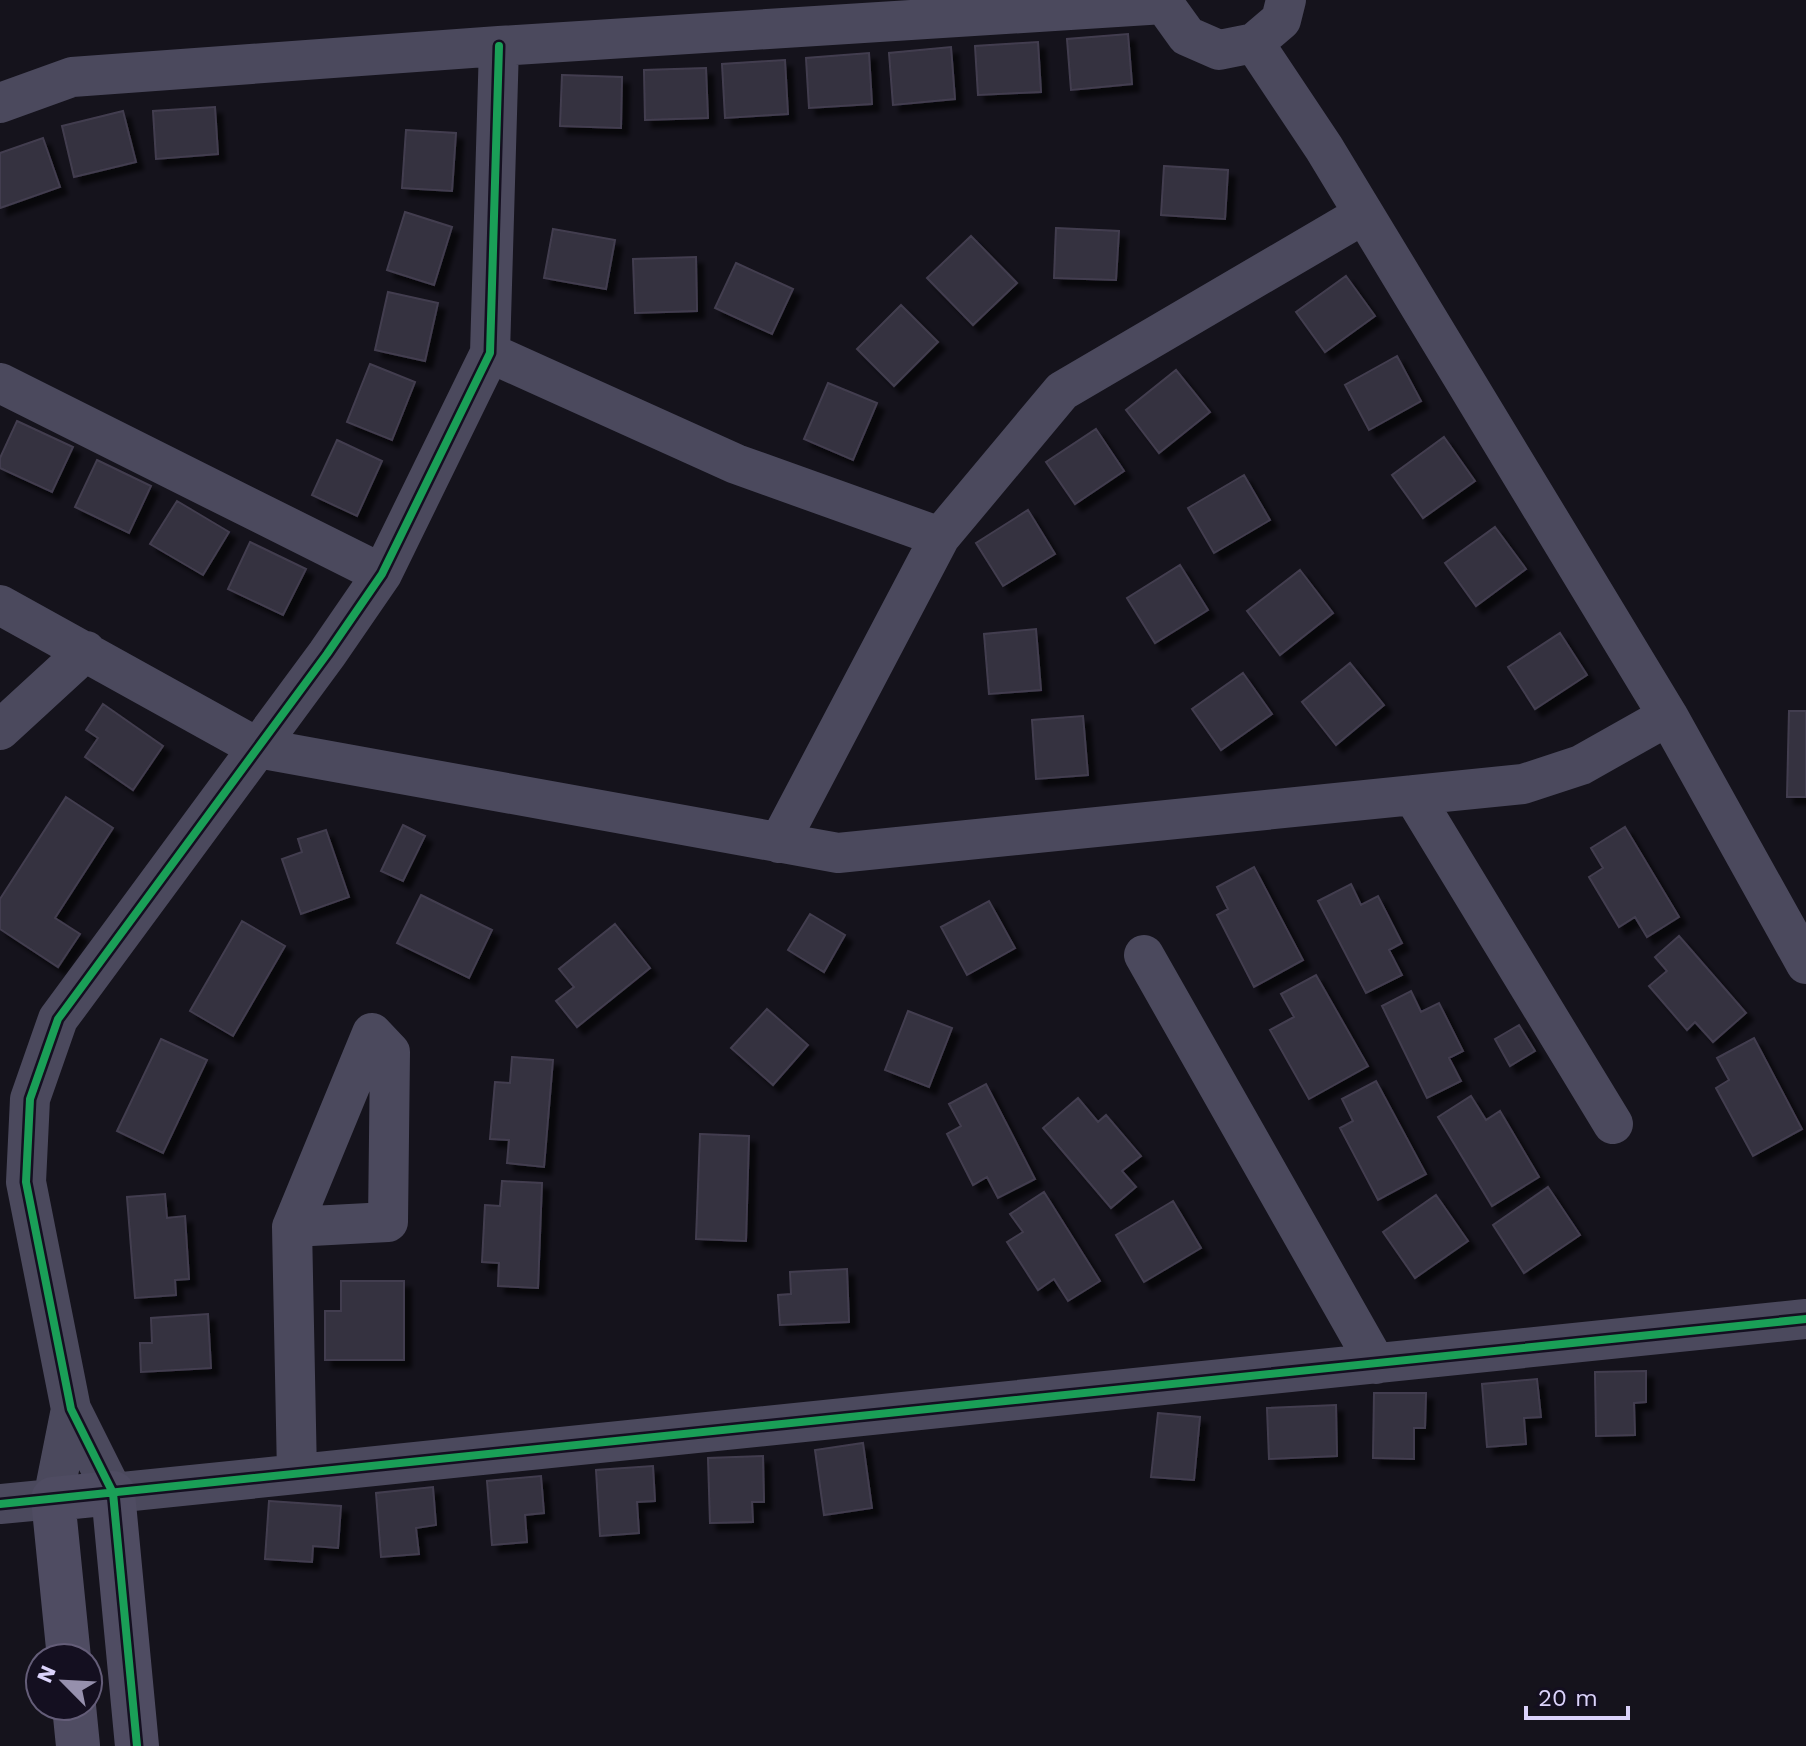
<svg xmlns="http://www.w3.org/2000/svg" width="1806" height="1746" font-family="'Work Sans',sans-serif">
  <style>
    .building { fill: #34313f; stroke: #433e4f; stroke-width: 2; filter: url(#shadow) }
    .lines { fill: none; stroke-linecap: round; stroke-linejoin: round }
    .street { stroke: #4b495d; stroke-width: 40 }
    .secondary { stroke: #4f4c62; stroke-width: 44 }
    .cycleway-casing { stroke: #140f20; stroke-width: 13 }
    .cycleway { stroke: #1a9f57; stroke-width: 8 }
  </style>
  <defs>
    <filter id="shadow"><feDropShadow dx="7" dy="7" stdDeviation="2" flood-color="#0009"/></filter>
  </defs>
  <rect width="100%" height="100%" fill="#15131c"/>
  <path class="building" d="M1128 34 1132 84 1071 90 1067 39Z
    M1038 42 1041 92 978 95 975 46Z
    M951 47 955 99 893 105 889 53Z
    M869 53 872 104 809 108 806 58Z
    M785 60 788 114 725 118 722 64Z
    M706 68 708 118 645 120 644 70Z
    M562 75 622 77 621 128 560 126Z
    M215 107 218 154 156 159 153 111Z
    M123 111 136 162 74 177 62 126Z
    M406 130 456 133 452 191 402 188Z
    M43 138 60 187 0 208V153Z
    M1164 166 1228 170 1225 219 1161 215Z
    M405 212 452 227 434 285 387 270Z
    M1056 228 1119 231 1116 280 1054 278Z
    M553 229 615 240 606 289 544 278Z
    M971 236 1017 283 973 325 927 278Z
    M696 257 697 311 635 313 633 259Z
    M736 263 793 289 772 334 715 308Z
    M1346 276 1375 316 1325 352 1296 312Z
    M388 292 438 303 425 361 375 350Z
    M901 305 938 342 894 386 857 349Z
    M1397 356 1421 401 1369 430 1345 385Z
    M370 364 415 382 392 440 347 422Z
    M1176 370 1210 412 1159 453 1126 410Z
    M828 383 877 403 853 460 804 439Z
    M17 421 73 447 52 492 0 468V458Z
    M1096 429 1124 471 1075 504 1046 462Z
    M1444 437 1475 481 1423 518 1392 475Z
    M337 440 382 461 357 516 312 495Z
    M97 460 151 486 129 533 75 507Z
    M1244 475 1270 520 1214 553 1188 508Z
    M177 501 229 532 203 575 150 544Z
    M1028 510 1055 554 1003 586 976 543Z
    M1495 527 1526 569 1476 606 1445 563Z
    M250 542 306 569 283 615 228 589Z
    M1180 565 1208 610 1155 643 1127 598Z
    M1300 570 1333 613 1280 655 1247 611Z
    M1036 629 1041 690 989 694 984 634Z
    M1560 633 1587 675 1535 709 1508 667Z
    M1350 663 1384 705 1336 745 1302 702Z
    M1243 673 1272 714 1221 750 1192 709Z
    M103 704 163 746 133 790 85 757 98 738 86 730Z
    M1789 711H1806V797H1787Z
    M1083 716 1088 775 1036 779 1032 720Z
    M66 797 113 828 55 918 80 934 58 967 0 929V899Z
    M403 825 425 836 403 881 381 871Z
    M1625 827 1679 917 1647 937 1635 917 1619 927 1589 877 1603 868 1591 848Z
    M326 830 349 897 301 914 282 859 302 852 298 839Z
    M1254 867 1303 960 1254 987 1217 915 1228 909 1217 887Z
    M1351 884 1361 905 1378 896 1402 943 1389 950 1402 975 1366 993 1318 901Z
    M421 895 492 930 469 978 397 943Z
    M989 901 1015 948 967 975 941 927Z
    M810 914 845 935 824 972 788 950Z
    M242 921 285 946 233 1036 190 1011Z
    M615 924 650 968 577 1027 556 1001 574 987 559 969Z
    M1679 936 1746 1013 1713 1042 1695 1022 1687 1030 1649 986 1667 971 1655 957Z
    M1316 975 1368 1066 1309 1099 1270 1030 1294 1017 1281 994Z
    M1411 991 1421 1012 1439 1003 1463 1051 1449 1058 1461 1081 1427 1098 1382 1006Z
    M767 1009 808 1045 773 1085 731 1048Z
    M908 1011 952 1028 929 1087 885 1070Z
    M1519 1025 1535 1051 1510 1066 1495 1039Z
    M1754 1038 1802 1129 1753 1156 1716 1088 1729 1080 1717 1058Z
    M161 1039 207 1060 163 1153 117 1131Z
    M512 1057 553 1060 544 1167 507 1163 509 1140 490 1139 495 1082 510 1083Z
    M1376 1081 1426 1174 1378 1200 1340 1128 1353 1121 1342 1099Z
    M986 1084 1035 1179 998 1198 987 1177 973 1185 947 1134 961 1126 949 1104Z
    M1471 1096 1486 1120 1500 1111 1539 1177 1492 1206 1438 1117Z
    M1078 1098 1098 1122 1106 1115 1141 1156 1122 1171 1136 1187 1111 1208 1043 1128Z
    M700 1134 749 1136 746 1241 696 1239Z
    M502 1181 542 1183 538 1288 498 1286 499 1263 482 1262 485 1205 500 1206Z
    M1548 1187 1580 1235 1524 1273 1493 1225Z
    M1044 1192 1100 1281 1068 1301 1054 1279 1038 1290 1007 1242 1023 1232 1010 1214Z
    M165 1194 167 1218 185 1216 189 1279 175 1280 176 1295 135 1298 127 1197Z
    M1436 1195 1468 1241 1415 1278 1383 1232Z
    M1173 1201 1201 1248 1144 1282 1116 1235Z
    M847 1269 849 1322 780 1325 778 1295 791 1294 790 1272Z
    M341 1281H404V1360H325V1311H341Z
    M208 1314 211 1368 141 1372 140 1343H152L151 1318Z
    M1646 1371V1402L1634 1403 1635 1435 1596 1436 1595 1372Z
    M1537 1379 1541 1417 1524 1418 1526 1444 1487 1447 1482 1384Z
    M1374 1393H1426L1425 1428H1414V1459L1373 1458Z
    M1336 1405 1337 1456 1269 1459 1267 1408Z
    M1158 1413 1200 1417 1194 1480 1151 1477Z
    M863 1443 872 1508 824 1515 815 1450Z
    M763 1456 764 1502H752L753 1522 710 1523 708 1458Z
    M653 1466 655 1501 637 1502 639 1533 600 1536 596 1470Z
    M541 1476 544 1513 525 1515 527 1542 492 1545 487 1481Z
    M433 1487 436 1525 416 1528 419 1554 381 1557 376 1493Z
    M269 1501 341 1506 338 1548 313 1546 312 1562 265 1559Z"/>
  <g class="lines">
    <path class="street" d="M1164 0V4L1187 36 1219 50 1254 43 1281 20 1286 0
      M1254 43 1324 148 1668 716 1806 964
      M499 46 490 353 382 574 327 654 58 1019 30 1099 26 1182 71 1409 113 1493 1806 1319
      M0 103 72 77 499 46 1164 4
      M490 353 736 464 940 537
      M0 383 382 574
      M0 605 258 748 838 853 1523 784 1581 765 1668 716
      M0 730 86 651
      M1413 795 1613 1124
      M779 843 940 537 1062 391 1364 214
      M1144 955 1376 1364
      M292 1227 388 1222 390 1052 372 1033 292 1227 297 1474
      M0 1504 53 1499 71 1409"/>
    <path class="secondary" d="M69 1658 53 1499 113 1493 137 1746
      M74 1706 78 1746"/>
    <defs>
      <path id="cycleway" d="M0 1504 1806 1319
        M137 1746 113 1493 71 1409 26 1182 30 1099 58 1019 327 654 382 574 490 353 499 46"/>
    </defs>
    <use href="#cycleway" class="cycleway-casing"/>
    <use href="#cycleway" class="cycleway"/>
  </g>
  <g transform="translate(64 1682) rotate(294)"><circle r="38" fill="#140f20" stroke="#645d78" stroke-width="2"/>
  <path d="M0-6L14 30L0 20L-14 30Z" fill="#9690ad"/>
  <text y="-12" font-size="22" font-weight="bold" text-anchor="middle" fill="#dbd3fb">N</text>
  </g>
  <path d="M1526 1706v12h102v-12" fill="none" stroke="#dbd3fb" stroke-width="4"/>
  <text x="1538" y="1706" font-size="24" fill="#dbd3fb" stroke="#140f20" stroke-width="6" paint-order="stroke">20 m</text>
</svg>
